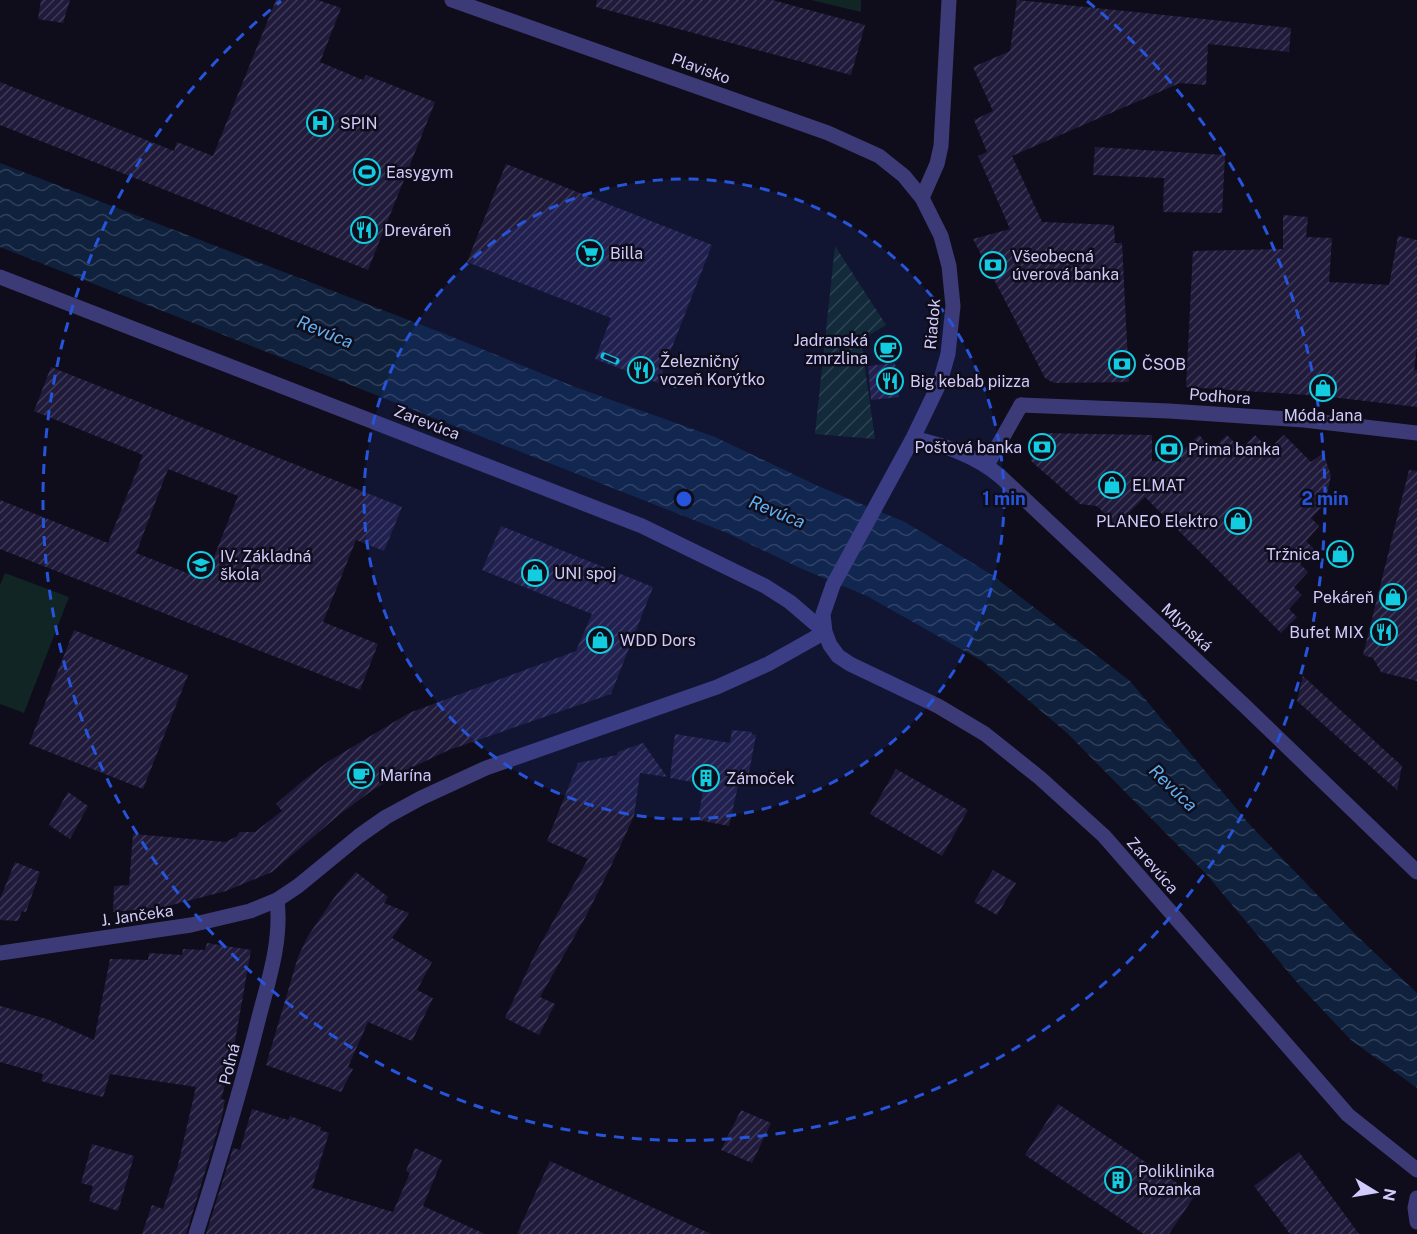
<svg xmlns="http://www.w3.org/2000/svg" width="1417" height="1234" font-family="'Public Sans',sans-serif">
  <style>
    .grass { fill: #102524 }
    .garden { fill: url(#garden-furrows) }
    .water { fill: url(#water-waves) }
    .building { fill: url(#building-hatch); fill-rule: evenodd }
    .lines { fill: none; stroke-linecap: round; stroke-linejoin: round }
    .pedestrian { stroke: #3d3b77; stroke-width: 15 }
    .minor { stroke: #3d3b77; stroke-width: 15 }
    .rail-casing { stroke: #12cddf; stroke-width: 7 }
    .rail { stroke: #0f0d1b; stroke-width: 4.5; stroke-dasharray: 14; stroke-linecap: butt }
    .ring { fill: none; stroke: #2654da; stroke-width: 3; stroke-dasharray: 10 8 }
    .labels { text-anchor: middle; stroke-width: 5; stroke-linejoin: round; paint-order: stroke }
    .street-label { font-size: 16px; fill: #d0cbfb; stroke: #0f0d1b }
    .poi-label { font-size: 16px; fill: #d0cbfb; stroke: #0f0d1b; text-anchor: start }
    .water-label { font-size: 18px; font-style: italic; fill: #62b1f2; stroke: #0f0d1b }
    .centre { fill: #2654da; stroke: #0f0d1b; stroke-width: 3 }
    .ring-label { font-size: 18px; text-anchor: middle; font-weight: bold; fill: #2654da; stroke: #0f0d1b; stroke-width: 5; stroke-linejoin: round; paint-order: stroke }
  </style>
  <defs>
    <pattern id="garden-furrows" width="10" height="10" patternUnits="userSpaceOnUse" patternTransform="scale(1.5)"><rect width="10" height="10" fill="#102524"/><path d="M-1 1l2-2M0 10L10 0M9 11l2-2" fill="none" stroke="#324345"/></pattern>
    <pattern id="water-waves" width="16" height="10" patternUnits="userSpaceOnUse" patternTransform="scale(1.5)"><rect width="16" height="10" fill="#0f213d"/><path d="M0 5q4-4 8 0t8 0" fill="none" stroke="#31405a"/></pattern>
    <pattern id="building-hatch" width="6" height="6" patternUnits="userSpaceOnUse" patternTransform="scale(1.5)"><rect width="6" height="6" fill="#201a3b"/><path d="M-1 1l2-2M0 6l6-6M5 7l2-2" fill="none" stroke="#3f3a58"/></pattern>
  </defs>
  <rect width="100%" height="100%" fill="#0f0d1b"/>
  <path class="grass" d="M811 0H861V12Z
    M5 573 69 597 24 713 0 704V585Z"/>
  <path class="garden" d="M835 246 886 325 861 340 875 439 815 434Z"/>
  <path class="water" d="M0 163 445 334 575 387 715 437 818 486 905 522 992 575 1130 681 1250 825 1355 934 1417 993V1088L1351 1040 1300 986 1207 875 1067 733 982 661 867 596 800 568 727 533 0 247Z"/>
  <path class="building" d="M41 0H70L63 23 38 19Z
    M276 0H318L341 8 320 62 363 80 366 75 435 102 368 270 0 125V82L174 151 177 142 213 156Z
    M597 0H772L865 25 851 75 596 7Z
    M1017 0 1291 28 1289 52 1208 44 1206 85 1180 83 1012 156 1042 222 1114 225 1115 243H1122L1129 382 1054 383 1045 378 973 239 1010 229 978 156 987 152 974 120 993 111 973 67 1010 51Z
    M1095 147 1225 155 1222 213 1163 212 1164 178 1093 175Z
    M506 164 712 245 658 383 595 359 611 318 467 262Z
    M1283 215 1308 217 1306 237 1332 238 1329 282 1389 285 1398 236 1417 240V347L1414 370H1417V407L1323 396 1186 387 1193 251 1283 249Z
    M895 363 899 397 871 400 868 366Z
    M51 367 402 507 384 551 356 540 323 622 378 644 360 690 0 549V500L108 543 143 455 34 411ZM168 469 238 496 205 580 136 553Z
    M1041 433 1152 435V461L1181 462V452L1199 435 1212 449 1227 435 1241 449 1255 435 1269 449 1284 435 1311 462 1323 453 1331 475 1325 504 1311 518 1319 526 1306 541 1314 549 1300 564 1308 572 1294 587 1302 595 1289 609 1297 617 1281 633 1145 497 1116 525 1097 506 1080 504 1031 461Z
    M1409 470 1417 471V681L1381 672 1373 658 1363 655Z
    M501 526 653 587 611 694 449 750 413 767 374 789 340 814 272 872 226 891 164 907 113 912 114 886 129 885 133 834 225 842 236 837 240 832H255L282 811 276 804 299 784 329 761 409 713 576 651 592 614 482 570Z
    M74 630 188 675 143 789 29 744Z
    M1303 676 1402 766 1397 790 1297 701Z
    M732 730 752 732 751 734 756 735 748 778 740 777 729 826 698 820 704 784 670 778 675 734 730 743Z
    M643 743 667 777 640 773 634 816 610 868 586 916 540 997 555 1004 539 1035 505 1018 536 952 588 859 547 841 578 763 617 755 618 752Z
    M896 769 968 810 942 856 870 814Z
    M68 792 88 806 70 839 49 825Z
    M15 862 40 872 26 912 22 911 18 921 0 920V899Z
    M993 870 1016 883 997 915 974 902Z
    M356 872 388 897 384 903 409 913 392 938 432 962 417 990 433 998 412 1041 368 1022 348 1067 353 1069 341 1092 266 1065 298 957 308 936 336 895Z
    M207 943 251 950 231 1064 221 1099 225 1100 222 1116 186 1234H142L152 1205 163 1209 178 1165 196 1087 110 1074 103 1097 41 1081 43 1074 0 1062V1006L47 1019 94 1040 110 959 148 960 149 953 182 955 183 949 205 950Z
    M1058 1104 1195 1195 1169 1234H1144L1025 1155Z
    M252 1109 288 1120 290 1116 321 1127 320 1130 329 1133 312 1188 393 1212 410 1173 406 1171 415 1148 442 1160 423 1206 485 1234H206L233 1148 240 1150Z
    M741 1110 771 1123 752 1163 721 1150Z
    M92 1144 134 1156 118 1211 89 1201 93 1186 81 1183Z
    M1299 1152 1359 1234H1290L1254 1186Z
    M550 1161 711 1234H517Z"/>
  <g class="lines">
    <path class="pedestrian" d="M1021 405 1169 411 1304 420 1417 433"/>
    <path class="minor" d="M452 0 828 133 879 156 904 176 922 198 941 236 949 266 953 306 948 354 940 382 913 438 833 585 823 614 825 632
      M922 198 937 164 941 146 949 0
      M0 277 642 526 765 586 790 602 825 632 830 645 838 656 850 664 938 706 985 734 1040 778 1104 836 1348 1115 1417 1170
      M913 438C946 446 975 455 1001 477L1246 707 1417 872
      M987 465 1021 405
      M0 953 191 925 250 911 277 900 298 886 359 836 386 817 421 798 486 768 717 687 768 664 825 632
      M1417 1198 1415 1208 1417 1222
      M196 1234C219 1162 241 1090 259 1017 269 979 282 939 277 900"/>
    <defs>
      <path id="rail" d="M604 356 616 361
        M665 380 675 384"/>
    </defs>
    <use href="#rail" class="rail-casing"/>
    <use href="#rail" class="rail"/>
  </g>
  <circle cx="684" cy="499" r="320" fill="#2654da" fill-opacity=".12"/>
  <g class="ring">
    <circle cx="684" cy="499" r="320"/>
    <path d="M1087 1A641 641 0 1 1 281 1"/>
  </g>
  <defs>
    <symbol id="hospital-ring" viewBox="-11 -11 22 22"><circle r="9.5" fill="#0f0d1b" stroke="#12cddf" stroke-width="1.5"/><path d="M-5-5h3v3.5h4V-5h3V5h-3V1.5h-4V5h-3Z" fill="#12cddf"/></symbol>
    <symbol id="stadium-ring" viewBox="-11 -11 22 22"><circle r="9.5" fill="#0f0d1b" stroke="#12cddf" stroke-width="1.5"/><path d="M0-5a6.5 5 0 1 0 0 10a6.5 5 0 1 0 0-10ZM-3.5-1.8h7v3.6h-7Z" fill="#12cddf"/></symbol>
    <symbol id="restaurant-ring" viewBox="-11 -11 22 22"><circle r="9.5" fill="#0f0d1b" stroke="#12cddf" stroke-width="1.5"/><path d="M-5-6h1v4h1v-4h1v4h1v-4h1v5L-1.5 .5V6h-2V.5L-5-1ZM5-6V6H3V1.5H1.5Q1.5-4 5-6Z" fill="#12cddf"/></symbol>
    <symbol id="supermarket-ring" viewBox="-11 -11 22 22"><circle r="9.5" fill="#0f0d1b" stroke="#12cddf" stroke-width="1.5"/><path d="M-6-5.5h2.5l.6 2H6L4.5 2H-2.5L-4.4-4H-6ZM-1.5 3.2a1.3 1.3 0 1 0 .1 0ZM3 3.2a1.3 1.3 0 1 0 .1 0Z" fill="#12cddf"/></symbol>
    <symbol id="bank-ring" viewBox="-11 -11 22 22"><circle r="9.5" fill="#0f0d1b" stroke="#12cddf" stroke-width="1.5"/><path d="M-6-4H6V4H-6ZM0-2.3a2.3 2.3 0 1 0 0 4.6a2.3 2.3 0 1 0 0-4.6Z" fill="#12cddf"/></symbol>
    <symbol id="cafe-ring" viewBox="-11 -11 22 22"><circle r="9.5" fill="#0f0d1b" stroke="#12cddf" stroke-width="1.5"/><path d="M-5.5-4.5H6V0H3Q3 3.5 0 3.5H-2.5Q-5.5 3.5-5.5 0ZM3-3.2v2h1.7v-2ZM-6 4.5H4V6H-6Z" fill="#12cddf"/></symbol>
    <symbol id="shop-ring" viewBox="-11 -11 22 22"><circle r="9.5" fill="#0f0d1b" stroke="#12cddf" stroke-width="1.5"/><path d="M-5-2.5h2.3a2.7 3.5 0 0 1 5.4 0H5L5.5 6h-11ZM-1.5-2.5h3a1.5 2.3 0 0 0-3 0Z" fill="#12cddf"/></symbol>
    <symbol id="school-ring" viewBox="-11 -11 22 22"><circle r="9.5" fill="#0f0d1b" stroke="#12cddf" stroke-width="1.5"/><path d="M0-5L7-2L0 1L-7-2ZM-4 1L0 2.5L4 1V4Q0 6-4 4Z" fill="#12cddf"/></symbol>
    <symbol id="building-ring" viewBox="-11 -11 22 22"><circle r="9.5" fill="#0f0d1b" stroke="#12cddf" stroke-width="1.5"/><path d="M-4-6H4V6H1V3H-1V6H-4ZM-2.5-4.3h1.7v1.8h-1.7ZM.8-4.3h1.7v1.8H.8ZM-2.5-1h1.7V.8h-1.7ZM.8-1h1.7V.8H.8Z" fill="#12cddf"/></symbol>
  </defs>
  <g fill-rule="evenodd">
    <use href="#hospital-ring" x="305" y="108" width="30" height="30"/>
    <use href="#stadium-ring" x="352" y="157" width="30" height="30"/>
    <use href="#restaurant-ring" x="349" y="215" width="30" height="30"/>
    <use href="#supermarket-ring" x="575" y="238" width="30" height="30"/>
    <use href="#bank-ring" x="978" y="250" width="30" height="30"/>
    <use href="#cafe-ring" x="873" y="334" width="30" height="30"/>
    <use href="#bank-ring" x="1107" y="349" width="30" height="30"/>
    <use href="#restaurant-ring" x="626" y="355" width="30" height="30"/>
    <use href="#restaurant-ring" x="875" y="366" width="30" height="30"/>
    <use href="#shop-ring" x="1308" y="373" width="30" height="30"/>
    <use href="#bank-ring" x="1027" y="432" width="30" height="30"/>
    <use href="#bank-ring" x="1154" y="434" width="30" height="30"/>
    <use href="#shop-ring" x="1097" y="470" width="30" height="30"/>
    <use href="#shop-ring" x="1223" y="506" width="30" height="30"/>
    <use href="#shop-ring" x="1325" y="539" width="30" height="30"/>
    <use href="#school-ring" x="186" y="550" width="30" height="30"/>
    <use href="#shop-ring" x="520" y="558" width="30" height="30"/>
    <use href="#shop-ring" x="1378" y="582" width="30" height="30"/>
    <use href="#restaurant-ring" x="1369" y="617" width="30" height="30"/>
    <use href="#shop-ring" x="585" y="625" width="30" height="30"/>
    <use href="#cafe-ring" x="346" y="760" width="30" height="30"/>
    <use href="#building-ring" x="691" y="763" width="30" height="30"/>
    <use href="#building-ring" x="1103" y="1165" width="30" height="30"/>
  </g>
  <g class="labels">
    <g class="street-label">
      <text transform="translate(701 68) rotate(20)" y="6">Plavisko</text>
      <text transform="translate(932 324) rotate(-85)" y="6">Riadok</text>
      <text transform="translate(1220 396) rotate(4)" y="6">Podhora</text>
      <text transform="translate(427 422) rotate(21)" y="6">Zarevúca</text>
      <text transform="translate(1187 627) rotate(43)" y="6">Mlynská</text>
      <text transform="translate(1153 865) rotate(49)" y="6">Zarevúca</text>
      <text transform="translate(137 915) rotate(-8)" y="6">J. Jančeka</text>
      <text transform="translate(229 1064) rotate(-76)" y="6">Poľná</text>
    </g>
    <g class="poi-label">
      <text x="340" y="129">SPIN</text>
      <text x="386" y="178">Easygym</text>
      <text x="384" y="236">Dreváreň</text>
      <text x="610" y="259">Billa</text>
      <text x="1012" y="262">Všeobecná<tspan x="1012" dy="18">úverová banka</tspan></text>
      <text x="868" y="346" text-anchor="end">Jadranská<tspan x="868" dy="18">zmrzlina</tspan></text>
      <text x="660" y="367">Železničný<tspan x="660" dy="18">vozeň Korýtko</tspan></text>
      <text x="1142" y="370">ČSOB</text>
      <text x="910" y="387">Big kebab piizza</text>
      <text x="1323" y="421" text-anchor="middle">Móda Jana</text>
      <text x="1022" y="453" text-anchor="end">Poštová banka</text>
      <text x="1188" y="455">Prima banka</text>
      <text x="1132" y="491">ELMAT</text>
      <text x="1218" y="527" text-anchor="end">PLANEO Elektro</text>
      <text x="1320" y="560" text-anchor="end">Tržnica</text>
      <text x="220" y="562">IV. Základná<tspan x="220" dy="18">škola</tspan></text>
      <text x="554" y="579">UNI spoj</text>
      <text x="1374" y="603" text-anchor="end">Pekáreň</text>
      <text x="1364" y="638" text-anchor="end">Bufet MIX</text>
      <text x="620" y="646">WDD Dors</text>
      <text x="380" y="781">Marína</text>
      <text x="726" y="784">Zámoček</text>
      <text x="1138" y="1177">Poliklinika<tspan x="1138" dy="18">Rozanka</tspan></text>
    </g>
    <g class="water-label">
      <text transform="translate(325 332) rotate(22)" y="6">Revúca</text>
      <text transform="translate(777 512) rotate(22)" y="6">Revúca</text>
      <text transform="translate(1173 788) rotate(44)" y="6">Revúca</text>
    </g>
  </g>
  <circle cx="684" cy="499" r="9" class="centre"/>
  <g class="ring-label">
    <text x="1004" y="505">1 min</text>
    <text x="1325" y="505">2 min</text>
  </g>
  <g transform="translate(1375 1192) rotate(101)" stroke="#0f0d1b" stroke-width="4.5" paint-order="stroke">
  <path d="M0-4.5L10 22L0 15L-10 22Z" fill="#d0cbfb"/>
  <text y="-9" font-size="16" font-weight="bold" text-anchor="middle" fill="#d0cbfb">N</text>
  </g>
</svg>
